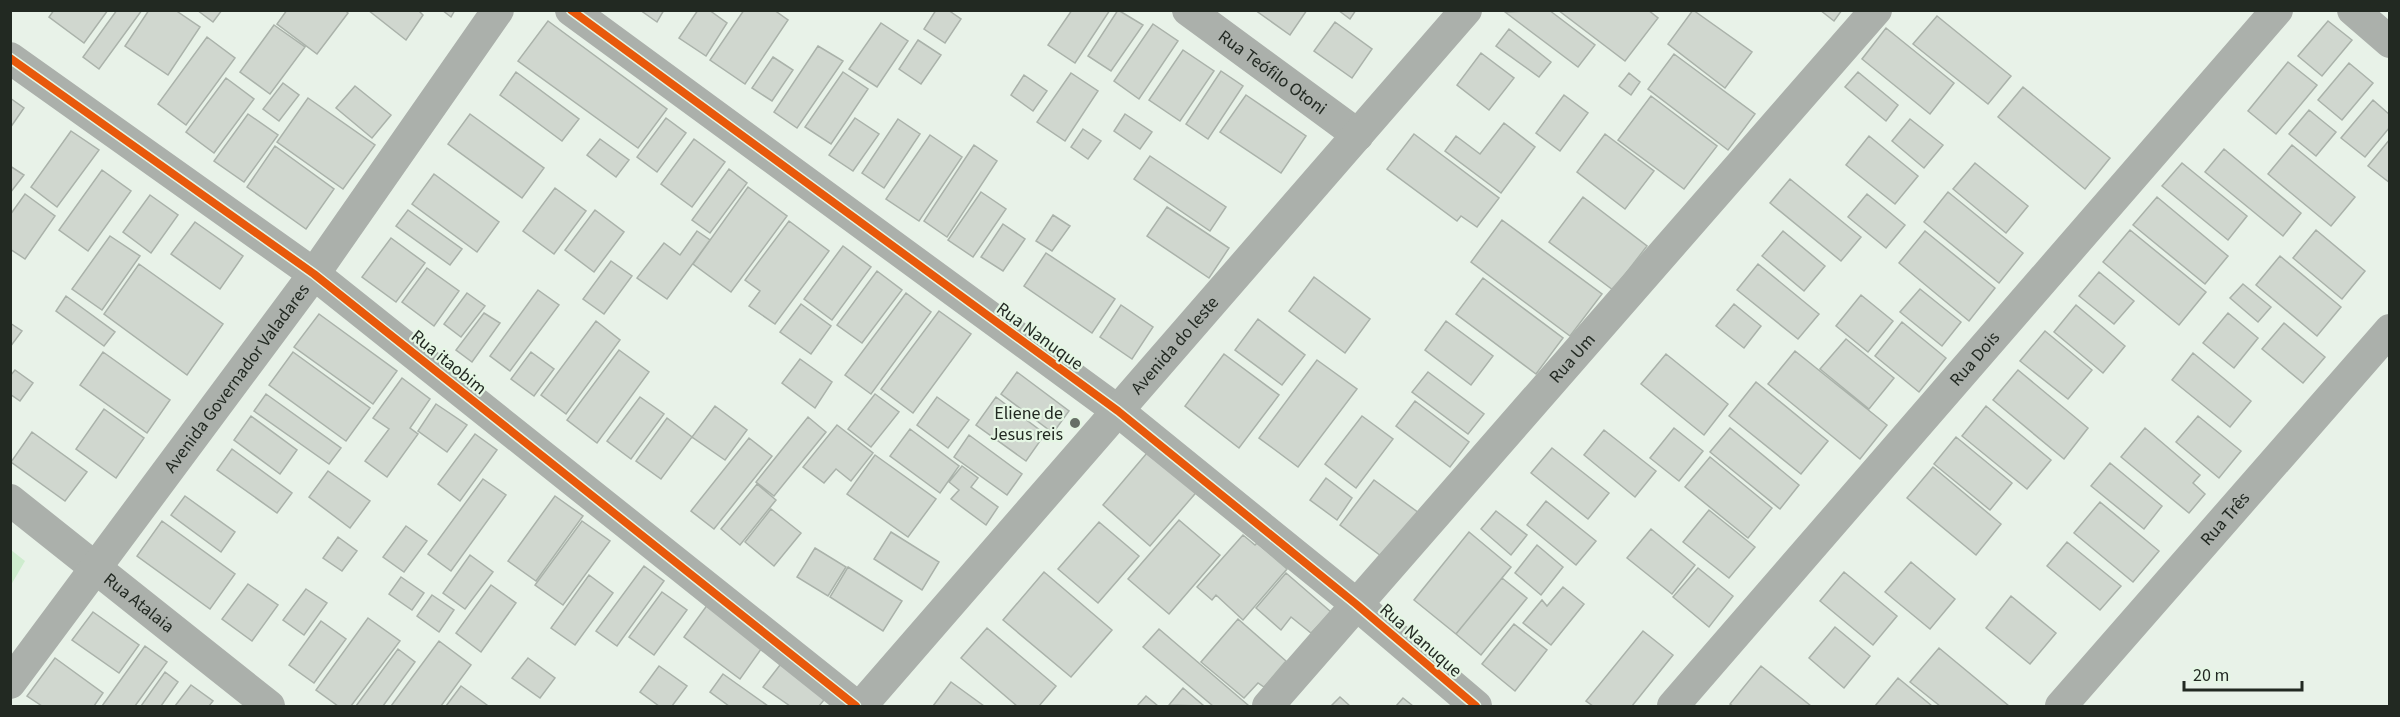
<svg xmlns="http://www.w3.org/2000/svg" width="2400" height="717" font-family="'Source Sans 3',sans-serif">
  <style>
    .green { fill: #ceecce }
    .building { fill: #d0d7cf; stroke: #aab2aa; stroke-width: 1.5 }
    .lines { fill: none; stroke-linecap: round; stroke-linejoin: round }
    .minor { stroke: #abb0ab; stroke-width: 32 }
    .cycleway-casing { stroke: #e5f6e4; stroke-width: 11 }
    .cycleway { stroke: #e8590c; stroke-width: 8 }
    .poi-dot { fill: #676f67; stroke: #e5f6e4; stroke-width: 2 }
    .labels { text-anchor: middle; stroke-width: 4.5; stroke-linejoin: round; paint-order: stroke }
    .street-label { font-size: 18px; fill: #222922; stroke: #e5f6e4 }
    .poi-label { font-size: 18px; fill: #222922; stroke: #e5f6e4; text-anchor: end }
  </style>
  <rect width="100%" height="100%" fill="#e8f2e8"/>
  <path class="green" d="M11 550 25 561 11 585Z"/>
  <path class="building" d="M54 10H108L84 43 49 17Z
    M117 10H142L99 69 83 57Z
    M149 10H175L200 27 168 75 125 46Z
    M197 10H222L213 22Z
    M287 10H345L348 13 317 54 277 24Z
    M368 10H418L423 15 406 40Z
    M442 10H455L451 17Z
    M640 10H664L657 22Z
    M698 10H709L727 23 706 56 679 38Z
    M744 10H774L788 20 745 84 710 60Z
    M936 10H948L961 19 945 43 924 29Z
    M1072 10H1110L1075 63 1048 45Z
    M1118 10 1143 25 1111 71 1088 56Z
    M1255 10H1307L1290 35Z
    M1338 10H1356L1350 19Z
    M1549 10 1595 45 1578 67 1505 12Z
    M1558 10H1648L1658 18 1625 61Z
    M1693 10 1752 52 1725 88 1668 44Z
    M1820 10H1842L1834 21Z
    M1937 16 2011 76 1988 104 1913 44Z
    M548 21 667 109 638 148 518 61Z
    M2328 21 2352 40 2322 76 2298 56Z
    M1335 22 1372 49 1352 78 1314 51Z
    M881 23 908 41 877 87 849 69Z
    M1153 24 1178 41 1139 99 1114 81Z
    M274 25 305 47 270 94 240 72Z
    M1886 28 1954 83 1930 114 1862 59Z
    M1509 29 1551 62 1539 77 1496 46Z
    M207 37 235 58 186 125 158 104Z
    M918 40 941 55 921 84 899 69Z
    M818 46 843 61 797 128 774 112Z
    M1183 50 1214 71 1180 121 1149 100Z
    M1481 53 1514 78 1489 110 1457 85Z
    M1674 54 1755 114 1728 150 1648 89Z
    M773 57 793 70 772 101 752 88Z
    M2288 62 2317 85 2276 134 2248 111Z
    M2349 63 2373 83 2342 120 2318 100Z
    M1221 71 1243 86 1208 139 1186 124Z
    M516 72 579 119 562 141 500 95Z
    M843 72 868 89 831 144 805 127Z
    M1858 72 1898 105 1886 121 1845 87Z
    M1071 73 1098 91 1065 141 1037 122Z
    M1629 73 1640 82 1631 95 1619 86Z
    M1024 75 1047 91 1033 111 1011 95Z
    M226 78 254 99 214 153 186 132Z
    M283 83 299 95 279 121 263 109Z
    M355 86 391 115 372 138 336 108Z
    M2023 87 2110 158 2085 189 1998 117Z
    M1246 95 1306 136 1281 173 1220 132Z
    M1564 95 1588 113 1560 151 1536 133Z
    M1651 96 1717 146 1684 189 1618 140Z
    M10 98 24 108 10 128Z
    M308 98 375 145 343 189 277 142Z
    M2373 100 2390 115V127L2365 157 2341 138Z
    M2309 110 2336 132 2316 156 2289 134Z
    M248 114 278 135 244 182 214 161Z
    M470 114 544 168 522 198 448 144Z
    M1125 114 1152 132 1140 149 1114 131Z
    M666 118 686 133 657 172 637 157Z
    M855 118 879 134 853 171 829 155Z
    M898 119 920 134 884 188 862 173Z
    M1910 119 1943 145 1924 168 1892 141Z
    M1504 123 1535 147 1501 193 1445 151 1456 136 1480 154Z
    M1083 129 1101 141 1088 159 1071 147Z
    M71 131 99 150 57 207 31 187Z
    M1414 134 1499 198 1477 227 1461 216 1457 221 1387 169Z
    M1605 134 1654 171 1625 209 1577 172Z
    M930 135 962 157 919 221 886 199Z
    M1869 136 1918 176 1895 204 1846 165Z
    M600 139 629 160 616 177 587 155Z
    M694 139 725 162 692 207 661 184Z
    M2390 139V183L2368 166Z
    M974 145 997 161 947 237 924 221Z
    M2292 145 2355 197 2331 226 2268 174Z
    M275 146 334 189 306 229 247 187Z
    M2224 149 2301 213 2283 236 2205 172Z
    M1150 156 1226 207 1210 231 1134 179Z
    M1975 163 2028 206 2006 233 1953 189Z
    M2182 163 2247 216 2228 240 2162 186Z
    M10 166 24 175 10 193Z
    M729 169 747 183 710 233 692 220Z
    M102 170 131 191 88 251 59 230Z
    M434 174 499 222 477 252 412 204Z
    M1790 179 1861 237 1841 261 1770 203Z
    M748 187 787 216 731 292 693 264Z
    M555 188 586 211 554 254 523 231Z
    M981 192 1006 209 973 257 948 240Z
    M1948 192 2023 253 1999 283 1924 222Z
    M25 194 55 216 25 259 10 249V215Z
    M1867 194 1905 225 1886 248 1848 217Z
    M150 195 178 215 151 253 123 232Z
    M1583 197 1647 246 1613 290 1549 242Z
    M2157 197 2228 256 2205 284 2133 225Z
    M1167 207 1229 248 1209 278 1147 236Z
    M408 210 462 249 450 265 396 226Z
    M595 210 624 232 594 272 565 250Z
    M1053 215 1070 226 1052 251 1036 241Z
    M1502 220 1602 294 1570 336 1471 262Z
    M789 221 829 251 775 324 749 306 760 291 745 280Z
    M195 222 243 256 220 289 171 254Z
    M1003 224 1025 239 1003 271 981 257Z
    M2130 230 2206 292 2179 325 2103 262Z
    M2316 230 2365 271 2342 299 2293 258Z
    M697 231 710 240 667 299 637 278 664 243 680 255Z
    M1783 231 1825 266 1804 291 1762 256Z
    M1925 231 1995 288 1969 321 1899 263Z
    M110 236 140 256 102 310 72 289Z
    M391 238 425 263 396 302 362 277Z
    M843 246 871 267 832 320 804 299Z
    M1046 253 1115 299 1092 333 1024 286Z
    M2280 256 2341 307 2317 336 2256 285Z
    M611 261 632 276 604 314 583 299Z
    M139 264 223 324 187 375 104 314Z
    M1758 264 1819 314 1798 339 1737 290Z
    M427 268 459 291 434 326 402 302Z
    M877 271 902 290 862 343 837 325Z
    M2099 272 2134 301 2114 324 2079 296Z
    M1314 277 1370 319 1345 353 1289 311Z
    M1483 278 1563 338 1536 374 1456 314Z
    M2243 284 2271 307 2258 322 2230 298Z
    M1920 289 1961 322 1942 346 1900 312Z
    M538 290 559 305 510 371 490 356Z
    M467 293 485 306 461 337 444 324Z
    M906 293 931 312 871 394 845 375Z
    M1861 295 1893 321 1868 352 1836 326Z
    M66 296 115 332 104 346 56 311Z
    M801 304 831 326 811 354 780 332Z
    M1734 304 1761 326 1744 348 1716 326Z
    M1121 305 1153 327 1132 359 1100 337Z
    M2076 305 2125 346 2103 373 2054 332Z
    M939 311 971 334 913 413 881 389Z
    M484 313 500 323 472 362 456 350Z
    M2228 313 2258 338 2234 368 2203 343Z
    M319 314 397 371 373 404 294 347Z
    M1258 319 1305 355 1282 385 1235 350Z
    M596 321 620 340 566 414 541 395Z
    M1446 321 1493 356 1471 385 1425 350Z
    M1902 322 1946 358 1919 392 1875 356Z
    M10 323 22 331 10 347Z
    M2284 323 2325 357 2303 383 2262 349Z
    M2045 331 2092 370 2068 399 2020 361Z
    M1846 339 1894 378 1869 409 1820 369Z
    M619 350 649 372 597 443 567 420Z
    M1795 351 1887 425 1860 459 1768 384Z
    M103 352 170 400 147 433 80 385Z
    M293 352 370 408 346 441 269 385Z
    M531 352 554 369 534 396 511 379Z
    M2193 353 2251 401 2230 427 2172 380Z
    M1224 354 1279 395 1239 448 1185 406Z
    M1666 354 1728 404 1704 435 1641 384Z
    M800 359 832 382 815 408 782 383Z
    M1317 360 1357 389 1298 467 1259 438Z
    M15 370 33 383 20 401 10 394V376Z
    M2018 370 2088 428 2064 459 1993 400Z
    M1017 372 1069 411 1053 433 1001 394Z
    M1428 372 1484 414 1468 434 1412 392Z
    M402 378 430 399 410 428 418 434 387 477 365 461 389 429 373 418Z
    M1756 382 1828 441 1801 474 1729 416Z
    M266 394 341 448 329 464 254 411Z
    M875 394 899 412 871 447 848 429Z
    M640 397 664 414 631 459 607 441Z
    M937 397 969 420 948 448 917 425Z
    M996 397 1045 434 1026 461 976 425Z
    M1415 401 1469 442 1450 467 1396 426Z
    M436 404 467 425 447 452 418 431Z
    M715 406 747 430 725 460 692 437Z
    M1986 406 2051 460 2027 489 1962 436Z
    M104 409 144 438 116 478 76 449Z
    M251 416 297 450 280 474 234 440Z
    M1362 416 1393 439 1356 488 1325 464Z
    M2198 416 2241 451 2219 478 2176 442Z
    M808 417 826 432 774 496 756 482Z
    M667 418 692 437 661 479 636 461Z
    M837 425 873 453 851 481 836 469 824 483 803 467Z
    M1674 428 1703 451 1679 481 1650 458Z
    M1730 428 1799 485 1780 509 1710 452Z
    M2145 428 2200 475 2193 483 2205 494 2189 513 2121 457Z
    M910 429 959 466 940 493 890 456Z
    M1604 430 1656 471 1635 497 1584 455Z
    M32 432 87 472 65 501 11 462Z
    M475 434 497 450 460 501 438 484Z
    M969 435 1022 474 1007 495 954 457Z
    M1956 437 2012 483 1990 510 1934 464Z
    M749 438 772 456 714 529 691 511Z
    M1152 447 1200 488 1150 546 1103 505Z
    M1552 448 1609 493 1588 519 1531 473Z
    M232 449 292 493 277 513 217 470Z
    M875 455 936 499 908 537 847 494Z
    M1710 457 1772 508 1748 538 1685 487Z
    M2110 463 2162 506 2144 529 2091 486Z
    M962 466 978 478 971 487 998 507 986 525 951 499 959 490 949 482Z
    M1933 467 2001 524 1976 555 1907 498Z
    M328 471 370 501 350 528 309 497Z
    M1326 478 1352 498 1337 520 1310 500Z
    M483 479 506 495 451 571 428 554Z
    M1374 480 1419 513 1385 559 1340 525Z
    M757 484 776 500 740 545 721 529Z
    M185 496 235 532 221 552 171 515Z
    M555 496 583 516 536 581 508 561Z
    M1546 501 1596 541 1576 565 1527 525Z
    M2100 502 2159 551 2133 582 2074 533Z
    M771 509 801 533 774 566 745 542Z
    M1709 510 1755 547 1729 578 1683 542Z
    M1496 511 1527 535 1511 555 1481 529Z
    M1179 520 1220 555 1169 614 1128 579Z
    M162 521 235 574 210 609 137 556Z
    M582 521 610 541 563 605 535 585Z
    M1099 522 1139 556 1098 603 1058 569Z
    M406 526 427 541 404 572 383 557Z
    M1651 529 1695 565 1672 594 1627 558Z
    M891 532 939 562 922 590 874 559Z
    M1469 532 1511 567 1456 634 1414 600Z
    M1243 535 1255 545 1257 543 1287 569 1243 620 1216 595 1212 600 1197 587Z
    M338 537 357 551 342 571 323 558Z
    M2067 542 2121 586 2100 610 2047 566Z
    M1537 545 1563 567 1541 595 1515 573Z
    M815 548 846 567 828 596 797 577Z
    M470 555 493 572 465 609 443 593Z
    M1911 562 1955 599 1930 629 1885 592Z
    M644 566 664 581 617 646 596 631Z
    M848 567 902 601 883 631 830 597Z
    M1698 568 1733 596 1709 627 1673 597Z
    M1044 572 1112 630 1071 677 1003 620Z
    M1844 572 1897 616 1873 645 1820 601Z
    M1286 573 1331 612 1311 633 1291 617 1281 630 1256 608Z
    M589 575 613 593 575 645 551 628Z
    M401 577 424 593 412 610 389 594Z
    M1502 578 1527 598 1481 655 1456 634Z
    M248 584 278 605 252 641 222 619Z
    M491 585 516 603 481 652 456 633Z
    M1563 587 1584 604 1551 645 1523 623 1542 600 1547 606Z
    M306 589 327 603 304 635 283 620Z
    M662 592 687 610 654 655 629 637Z
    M432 595 454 610 439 632 417 616Z
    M2011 596 2056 633 2030 664 1986 628Z
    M708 604 764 645 740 679 684 637Z
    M93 612 139 645 119 673 72 640Z
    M368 618 400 641 351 706H338L316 690Z
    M1238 619 1286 661 1264 687 1258 683 1244 698 1201 662Z
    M321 621 346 639 314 683 289 665Z
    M1514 624 1547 650 1515 691 1482 664Z
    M1835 627 1870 656 1844 688 1809 658Z
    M987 628 1056 686 1039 706H1017L961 658Z
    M1159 629 1248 705 1246 706H1213L1143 647Z
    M1643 631 1673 655 1632 706H1593L1586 701Z
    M439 641 471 665 441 706H391Z
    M145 646 167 662 135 706H102Z
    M1939 648 2009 706H1940L1910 682Z
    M398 649 415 662 383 706H356Z
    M787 656 833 689 819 706H790L763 687Z
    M55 658 103 693 94 706H42L27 696Z
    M528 658 555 678 540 698 512 678Z
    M659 666 687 686 672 706H659L640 692Z
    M1761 666 1811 706H1733L1730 704Z
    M165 672 178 682 161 706H141Z
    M723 674 768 706H729L710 692Z
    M1898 678 1932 706H1875Z
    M951 682 984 706H933Z
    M191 685 213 701 209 706H175Z
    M461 686 487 705 486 706H446Z
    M1183 688 1204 706 1169 705Z
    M1146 696 1158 706H1137Z
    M1340 697 1350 706H1331Z
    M1403 698 1413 706H1396Z"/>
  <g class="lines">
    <g class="minor">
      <path d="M571 10 1118 411 1356 604 1476 706"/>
      <path id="s1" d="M1188 10 1358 135"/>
      <path d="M2353 10 2390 42"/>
      <path d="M10 58 314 274 856 706"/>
      <path id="s2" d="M10 500 269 706"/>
      <path id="s3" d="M10 683 314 274 498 10"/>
      <path id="s4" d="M861 706 1466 10"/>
      <path id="s5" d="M1268 706 1876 10"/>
      <path id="s6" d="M1673 706 2277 10"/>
      <path id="s7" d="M2061 706 2390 330"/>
    </g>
    <defs>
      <path id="cycleway" d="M571 10 1118 411 1356 604 1476 706
        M10 58 314 274 856 706"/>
    </defs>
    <use href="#cycleway" class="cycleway-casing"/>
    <use href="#cycleway" class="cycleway"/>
  </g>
  <circle class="poi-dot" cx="1075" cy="423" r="6"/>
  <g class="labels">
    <g class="street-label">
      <text dy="6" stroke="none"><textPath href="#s1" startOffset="105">Rua Teófilo Otoni</textPath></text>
      <text transform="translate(1040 336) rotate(36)" y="6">Rua Nanuque</text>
      <text dy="6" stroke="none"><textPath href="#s4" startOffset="478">Avenida do leste</textPath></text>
      <text dy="6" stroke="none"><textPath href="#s5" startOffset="462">Rua Um</textPath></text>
      <text dy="6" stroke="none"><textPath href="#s6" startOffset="460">Rua Dois</textPath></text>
      <text transform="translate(449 362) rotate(39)" y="6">Rua itaobim</text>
      <text dy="6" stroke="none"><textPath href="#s3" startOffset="380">Avenida Governador Valadares</textPath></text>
      <text dy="6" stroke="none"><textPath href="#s7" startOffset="249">Rua Três</textPath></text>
      <text dy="6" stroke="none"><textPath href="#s2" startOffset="165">Rua Atalaia</textPath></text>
      <text transform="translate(1421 640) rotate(41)" y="6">Rua Nanuque</text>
    </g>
    <g class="poi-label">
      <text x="1063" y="419">Eliene de<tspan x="1063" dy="21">Jesus reis</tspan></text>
    </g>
  </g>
  <rect width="2400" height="717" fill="none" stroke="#222922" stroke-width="24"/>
  <path d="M2184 681v9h118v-9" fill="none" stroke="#222922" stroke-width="3"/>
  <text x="2193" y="681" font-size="18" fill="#222922" stroke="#e5f6e4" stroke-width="4.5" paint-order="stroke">20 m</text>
</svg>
